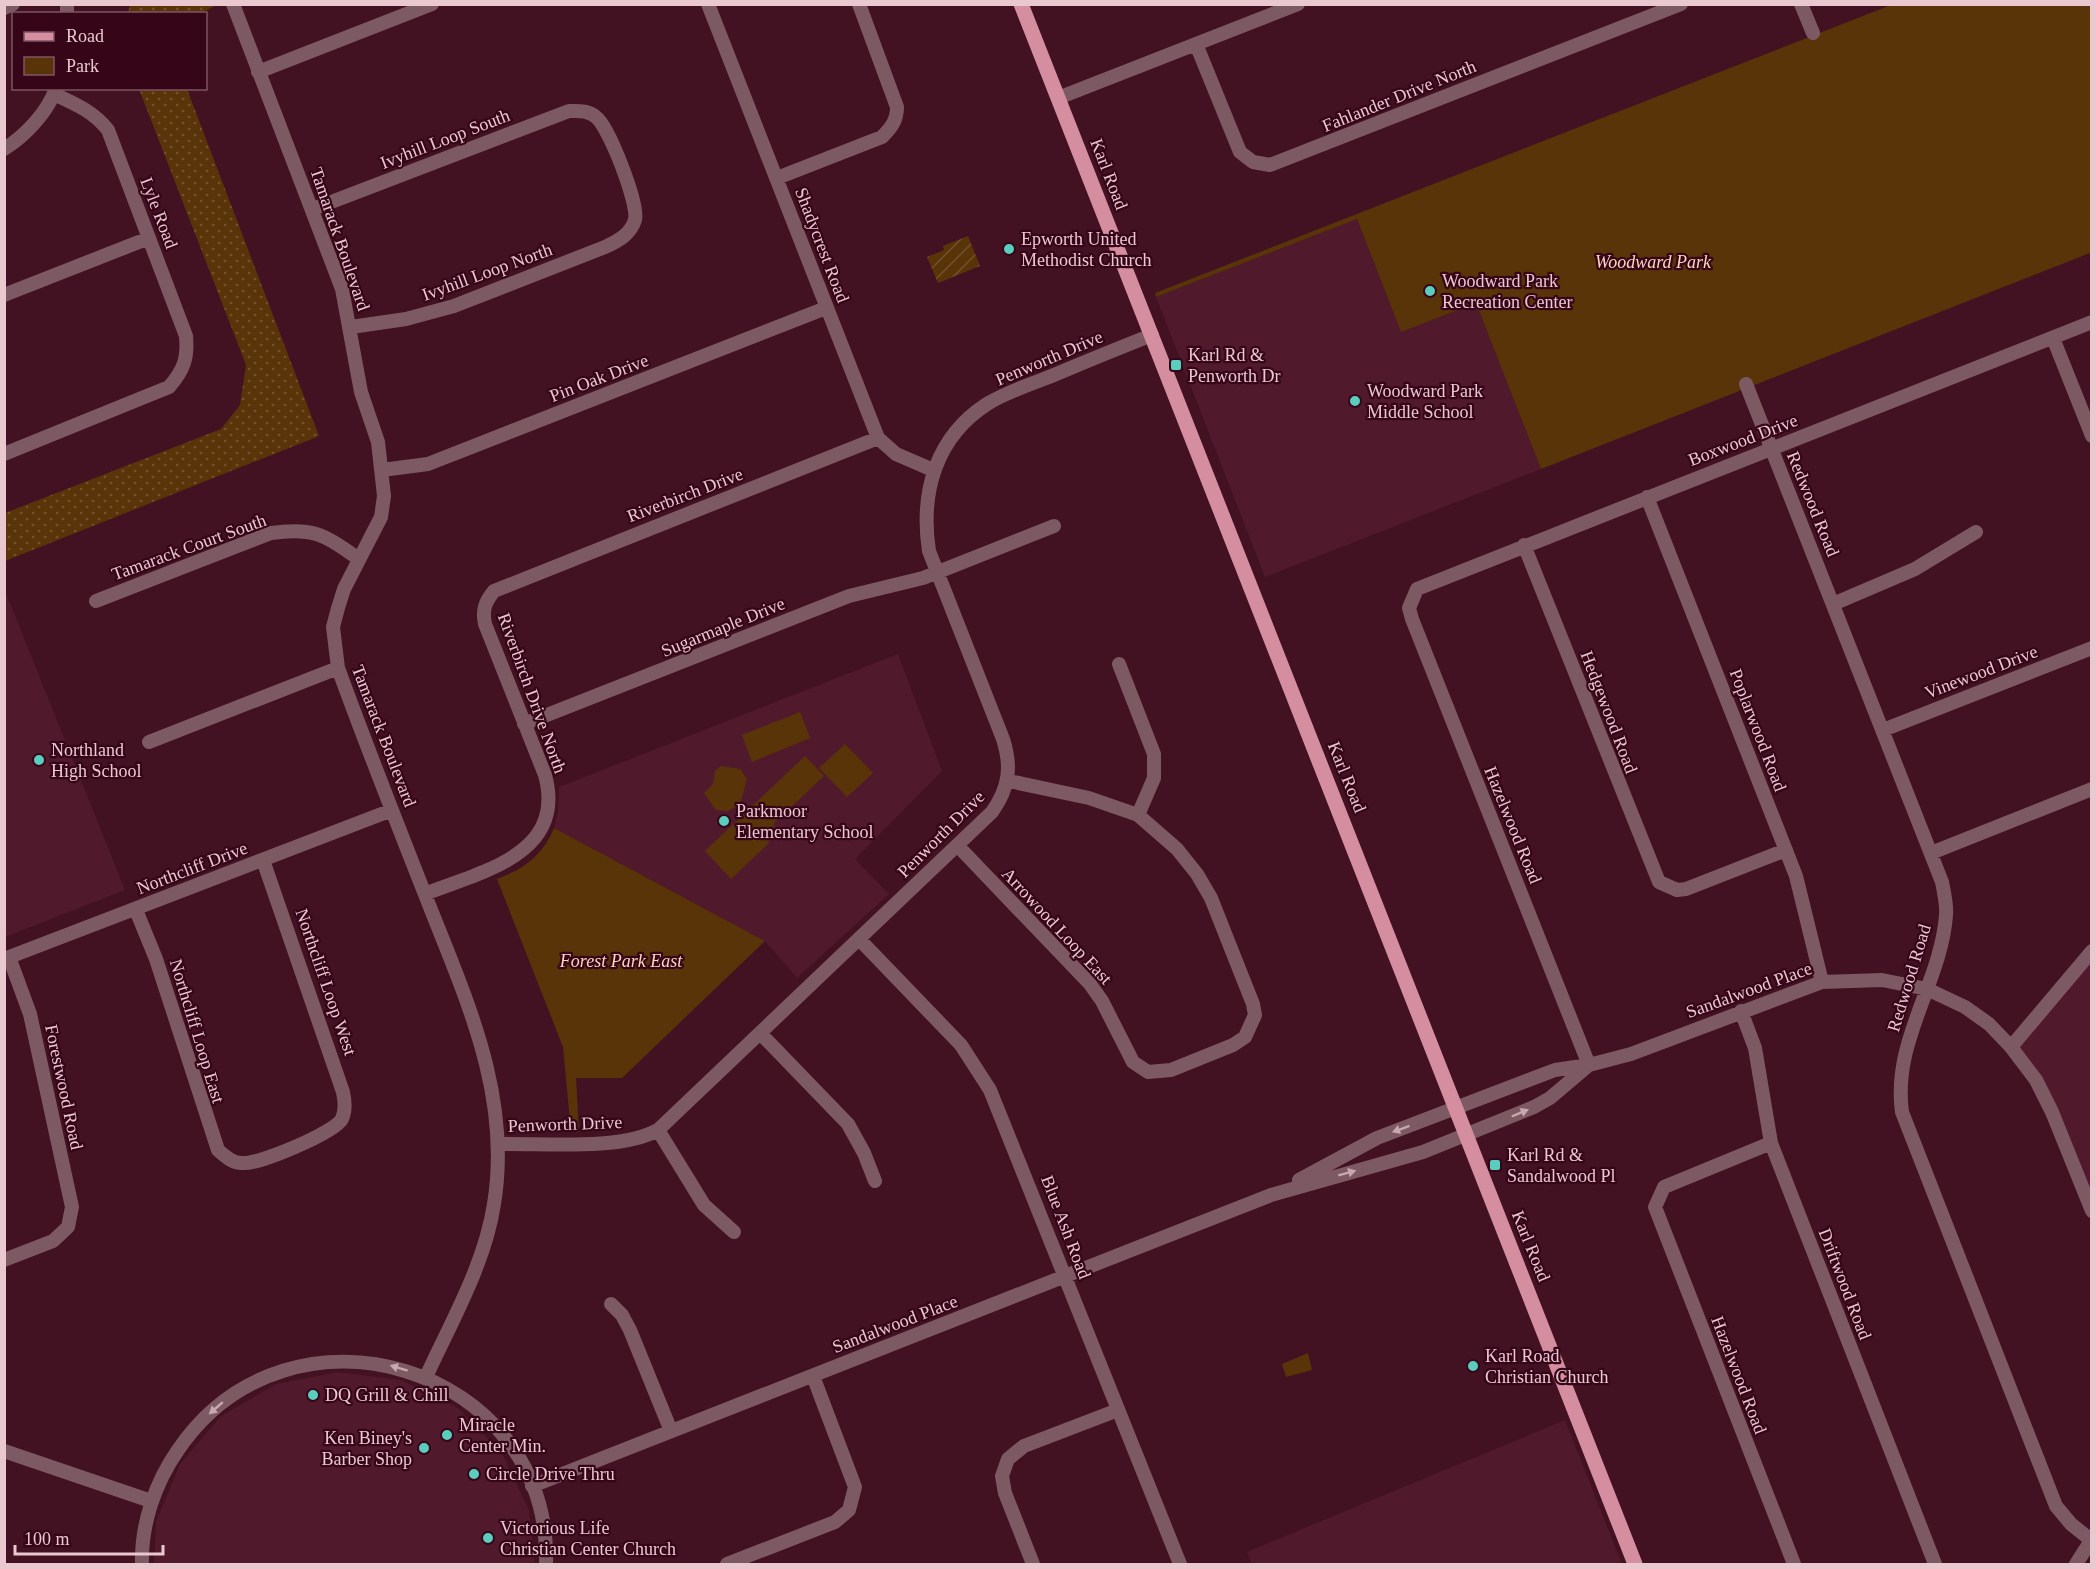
<svg xmlns="http://www.w3.org/2000/svg" width="2096" height="1569" font-family="'Times New Roman',serif">
  <style>
    .built { fill: #51192c }
    .grass { fill: url(#grass-dots) }
    .park { fill: #5a3409 }
    .garden { fill: url(#garden-furrows) }
    .lines { fill: none; stroke-linecap: round; stroke-linejoin: round }
    .minor { stroke: #7d5a63; stroke-width: 14 }
    .major { stroke: #d48ea0; stroke-width: 15 }
    .oneway { fill: #c9a7af }
    .poi-dot { fill: #5acebe; stroke: #360618; stroke-width: 2 }
    .labels { text-anchor: middle; stroke-width: 4.5; stroke-linejoin: round; paint-order: stroke }
    .street-label { font-size: 18px; fill: #eac8d0; stroke: #360618 }
    .poi-label { font-size: 18px; fill: #eac8d0; stroke: #360618; text-anchor: start }
    .park-label { font-size: 18px; font-style: italic; fill: #fad8bc; stroke: #360618 }
  </style>
  <defs>
    <pattern id="grass-dots" width="8" height="8" patternUnits="userSpaceOnUse" patternTransform="scale(1.5)"><rect width="8" height="8" fill="#5a3409"/><path d="M2 2h.1M6 6h.1" fill="none" stroke="#72502c" stroke-width="1.8" stroke-linecap="round"/></pattern>
    <pattern id="garden-furrows" width="10" height="10" patternUnits="userSpaceOnUse" patternTransform="scale(1.5)"><rect width="10" height="10" fill="#5a3409"/><path d="M-1 1l2-2M0 10L10 0M9 11l2-2" fill="none" stroke="#72502c"/></pattern>
  </defs>
  <rect width="100%" height="100%" fill="#421122"/>
  <path class="built" d="M1357 219 1401 332 1476 303 1541 469 1265 577 1156 297Z
    M4 588 125 890 5 937H4Z
    M898 654 942 771 855 859 889 894 797 978 765 941 554 828 558 813 559 787Z
    M2091 948V1209L2049 1103 2012 1048Z
    M338 1372 401 1380 458 1408 502 1453 529 1510 535 1564H154L156 1522 180 1464 221 1416 276 1384Z
    M1565 1420 1622 1564H1252L1247 1552Z"/>
  <path class="grass" d="M218 4 202 13H128L130 5Z
    M139 89H187L319 436 5 561V513L221 429 240 405 246 365Z"/>
  <path class="park" d="M1891 5H2091V256L2090 253 1541 469 1476 303 1401 332 1357 219 1156 297 1155 293Z
    M800 712 810 738 752 762 742 735Z
    M845 744 873 773 847 797 819 768Z
    M805 756 824 776 774 823 775 833 767 845 731 879 705 851Z
    M721 766 740 769 747 779 740 804 728 811 716 810 704 793 713 784 715 771Z
    M554 828 765 941 622 1078H576L579 1132H571L563 1047 497 879C524 869 543 855 554 828Z
    M1308 1353 1312 1370 1286 1377 1282 1364Z"/>
  <path class="garden" d="M968 236 980 266 938 283 927 257 944 250 943 246Z"/>
  <g class="lines">
    <path class="minor" d="M67 4V14
      M233 4 342 289 361 392 378 442 384 496 381 517 344 589 338 608 333 627 338 668C366 745 396 821 426 897 465 997 512 1094 494 1204 485 1264 451 1322 426 1377
      M708 4 878 438 896 454 933 470
      M1801 4 1813 33
      M4 8 13 4
      M1196 44 1240 152 1253 162 1270 165 1681 4
      M258 72 432 4
      M1058 98 1298 4
      M4 149C25 136 48 112 56 88
      M777 178 882 137C892 127 897 120 897 107L859 4
      M313 209 569 111C578 111 588 110 596 117 609 127 639 204 635 220 630 235 618 241 605 247L454 306 406 319 351 327
      M4 295 149 238
      M2053 338 2092 436
      M1746 384 1942 882C1944 893 1947 904 1946 915 1941 983 1892 1041 1902 1112L2056 1506 2071 1524 2091 1540
      M4 454 169 387C184 370 188 358 186 336L108 130C93 111 75 104 54 94
      M382 470 428 464 826 308
      M1647 497 1796 876 1822 982
      M1524 545 1659 882 1677 890 1686 889 1786 850
      M96 601 271 533C315 527 324 535 359 559
      M1833 604 1915 569 1976 532
      M1119 664 1154 754V778L1138 815
      M524 724 849 596 923 578 1054 526
      M1883 730 2092 648
      M149 742 338 668
      M957 845 1090 984 1102 1001 1133 1062 1148 1072 1171 1070 1233 1045 1245 1037 1255 1015 1253 1004 1211 898 1197 874 1177 849 1138 815 1089 798 1009 781
      M1931 853 2092 789
      M425 894C480 872 567 855 545 775L485 624C482 610 485 602 494 591L878 438
      M136 910 156 959 218 1150C225 1156 232 1163 242 1163 258 1165 334 1133 342 1119 346 1110 345 1101 343 1092L263 860
      M859 939 961 1045 990 1090 1180 1564
      M4 959 392 810
      M1741 1011 1755 1048 1771 1143 1935 1564
      M761 1034 848 1124 864 1153 875 1181
      M2011 1047 2092 951
      M1589 1065 1412 619 1409 608 1417 589 2092 322
      M658 1130 704 1205 734 1232
      M1771 1143 1664 1187 1655 1207 1794 1564
      M498 1144C543 1143 620 1151 658 1130L992 812C1009 788 1012 767 1003 739L929 551C920 492 936 437 987 404 1008 391 1032 384 1054 375 1087 361 1119 348 1152 335
      M1299 1180 1377 1138 1555 1070 1589 1065 1631 1054 1822 982 1882 980 1927 989 1965 1007 1989 1024 2011 1047 2036 1080 2052 1112 2092 1211
      M4 1260 53 1241 68 1227 72 1207 30 1014 9 957
      M611 1304 622 1315 630 1330 671 1431
      M4 1451 151 1501
      M532 1486 1271 1195 1423 1152 1534 1107 1550 1098 1589 1065
      M142 1564C141 1524 155 1483 178 1450 289 1286 552 1366 546 1564
      M727 1564 835 1522 849 1510 855 1487 813 1376
      M1033 1564 1005 1493 1002 1476 1008 1459 1024 1446 1118 1410
      M2076 1564 2092 1539"/>
    <path class="major" d="M1021 4 1635 1564"/>
  </g>
  <defs><path id="oneway-solid" d="M-6-.8H1V-3.2L6.5 0L1 3.2V.8H-6Z" transform="scale(1.5)"/></defs>
  <g class="oneway">
    <use href="#oneway-solid" transform="translate(1520 1113) rotate(-23)"/>
    <use href="#oneway-solid" transform="translate(1401 1129) rotate(160)"/>
    <use href="#oneway-solid" transform="translate(1347 1173) rotate(-15)"/>
    <use href="#oneway-solid" transform="translate(399 1368) rotate(-163)"/>
    <use href="#oneway-solid" transform="translate(216 1408) rotate(139)"/>
  </g>
  <g class="poi-dot">
    <circle cx="1009" cy="249" r="6"/>
    <circle cx="1430" cy="291" r="6"/>
    <rect x="1170" y="359" width="12" height="12" rx="3"/>
    <circle cx="1355" cy="401" r="6"/>
    <circle cx="39" cy="760" r="6"/>
    <circle cx="724" cy="821" r="6"/>
    <rect x="1489" y="1159" width="12" height="12" rx="3"/>
    <circle cx="1473" cy="1366" r="6"/>
    <circle cx="313" cy="1395" r="6"/>
    <circle cx="447" cy="1435" r="6"/>
    <circle cx="424" cy="1448" r="6"/>
    <circle cx="474" cy="1474" r="6"/>
    <circle cx="488" cy="1538" r="6"/>
  </g>
  <g class="labels">
    <g class="street-label">
      <text transform="translate(1399 96) rotate(-22)" y="6">Fahlander Drive North</text>
      <text transform="translate(445 139) rotate(-21)" y="6">Ivyhill Loop South</text>
      <text transform="translate(1109 174) rotate(69)" y="6">Karl Road</text>
      <text transform="translate(159 213) rotate(69)" y="6">Lyle Road</text>
      <text transform="translate(340 239) rotate(71)" y="6">Tamarack Boulevard</text>
      <text transform="translate(822 245) rotate(69)" y="6">Shadycrest Road</text>
      <text transform="translate(487 272) rotate(-20)" y="6">Ivyhill Loop North</text>
      <text transform="translate(1049 358) rotate(-23)" y="6">Penworth Drive</text>
      <text transform="translate(599 378) rotate(-21)" y="6">Pin Oak Drive</text>
      <text transform="translate(1743 440) rotate(-21)" y="6">Boxwood Drive</text>
      <text transform="translate(685 495) rotate(-21)" y="6">Riverbirch Drive</text>
      <text transform="translate(1813 504) rotate(68)" y="6">Redwood Road</text>
      <text transform="translate(189 547) rotate(-20)" y="6">Tamarack Court South</text>
      <text transform="translate(723 627) rotate(-22)" y="6">Sugarmaple Drive</text>
      <text transform="translate(1981 672) rotate(-21)" y="6">Vinewood Drive</text>
      <text transform="translate(532 693) rotate(70)" y="6">Riverbirch Drive North</text>
      <text transform="translate(1609 712) rotate(69)" y="6">Hedgewood Road</text>
      <text transform="translate(1758 730) rotate(69)" y="6">Poplarwood Road</text>
      <text transform="translate(384 736) rotate(69)" y="6">Tamarack Boulevard</text>
      <text transform="translate(1347 777) rotate(68)" y="6">Karl Road</text>
      <text transform="translate(1513 825) rotate(68)" y="6">Hazelwood Road</text>
      <text transform="translate(941 834) rotate(-45)" y="6">Penworth Drive</text>
      <text transform="translate(192 868) rotate(-21)" y="6">Northcliff Drive</text>
      <text transform="translate(1057 926) rotate(47)" y="6">Arrowood Loop East</text>
      <text transform="translate(1909 978) rotate(-73)" y="6">Redwood Road</text>
      <text transform="translate(326 982) rotate(71)" y="6">Northcliff Loop West</text>
      <text transform="translate(1749 990) rotate(-20)" y="6">Sandalwood Place</text>
      <text transform="translate(197 1031) rotate(73)" y="6">Northcliff Loop East</text>
      <text transform="translate(64 1087) rotate(78)" y="6">Forestwood Road</text>
      <text transform="translate(565 1124) rotate(-2)" y="6">Penworth Drive</text>
      <text transform="translate(1066 1227) rotate(69)" y="6">Blue Ash Road</text>
      <text transform="translate(1531 1246) rotate(68)" y="6">Karl Road</text>
      <text transform="translate(1845 1284) rotate(69)" y="6">Driftwood Road</text>
      <text transform="translate(895 1324) rotate(-21)" y="6">Sandalwood Place</text>
      <text transform="translate(1739 1375) rotate(69)" y="6">Hazelwood Road</text>
    </g>
    <g class="poi-label">
      <text x="1021" y="245">Epworth United<tspan x="1021" dy="21">Methodist Church</tspan></text>
      <text x="1442" y="287">Woodward Park<tspan x="1442" dy="21">Recreation Center</tspan></text>
      <text x="1188" y="361">Karl Rd &amp;<tspan x="1188" dy="21">Penworth Dr</tspan></text>
      <text x="1367" y="397">Woodward Park<tspan x="1367" dy="21">Middle School</tspan></text>
      <text x="51" y="756">Northland<tspan x="51" dy="21">High School</tspan></text>
      <text x="736" y="817">Parkmoor<tspan x="736" dy="21">Elementary School</tspan></text>
      <text x="1507" y="1161">Karl Rd &amp;<tspan x="1507" dy="21">Sandalwood Pl</tspan></text>
      <text x="1485" y="1362">Karl Road<tspan x="1485" dy="21">Christian Church</tspan></text>
      <text x="325" y="1401">DQ Grill &amp; Chill</text>
      <text x="459" y="1431">Miracle<tspan x="459" dy="21">Center Min.</tspan></text>
      <text x="412" y="1444" text-anchor="end">Ken Biney's<tspan x="412" dy="21">Barber Shop</tspan></text>
      <text x="486" y="1480">Circle Drive Thru</text>
      <text x="500" y="1534">Victorious Life<tspan x="500" dy="21">Christian Center Church</tspan></text>
    </g>
    <g class="park-label">
      <text x="1653" y="268">Woodward Park</text>
      <text x="621" y="967">Forest Park East</text>
    </g>
  </g>
  <rect width="2096" height="1569" fill="none" stroke="#eac8d0" stroke-width="12"/>
  <rect x="12" y="12" width="195" height="78" fill="#360618" stroke="#7e5462" stroke-width="1.5"/>
  <rect x="24" y="32" width="30" height="9" fill="#d48ea0" stroke="#7e5462" stroke-width="1.5"/>
  <text x="66" y="42" font-size="18" fill="#eac8d0">Road</text>
  <rect x="24" y="57" width="30" height="18" fill="#5a3409" stroke="#7e5462" stroke-width="1.5"/>
  <text x="66" y="72" font-size="18" fill="#eac8d0">Park</text>
  <path d="M15 1545v9h148v-9" fill="none" stroke="#eac8d0" stroke-width="3"/>
  <text x="24" y="1545" font-size="18" fill="#eac8d0" stroke="#360618" stroke-width="4.5" paint-order="stroke">100 m</text>
</svg>
